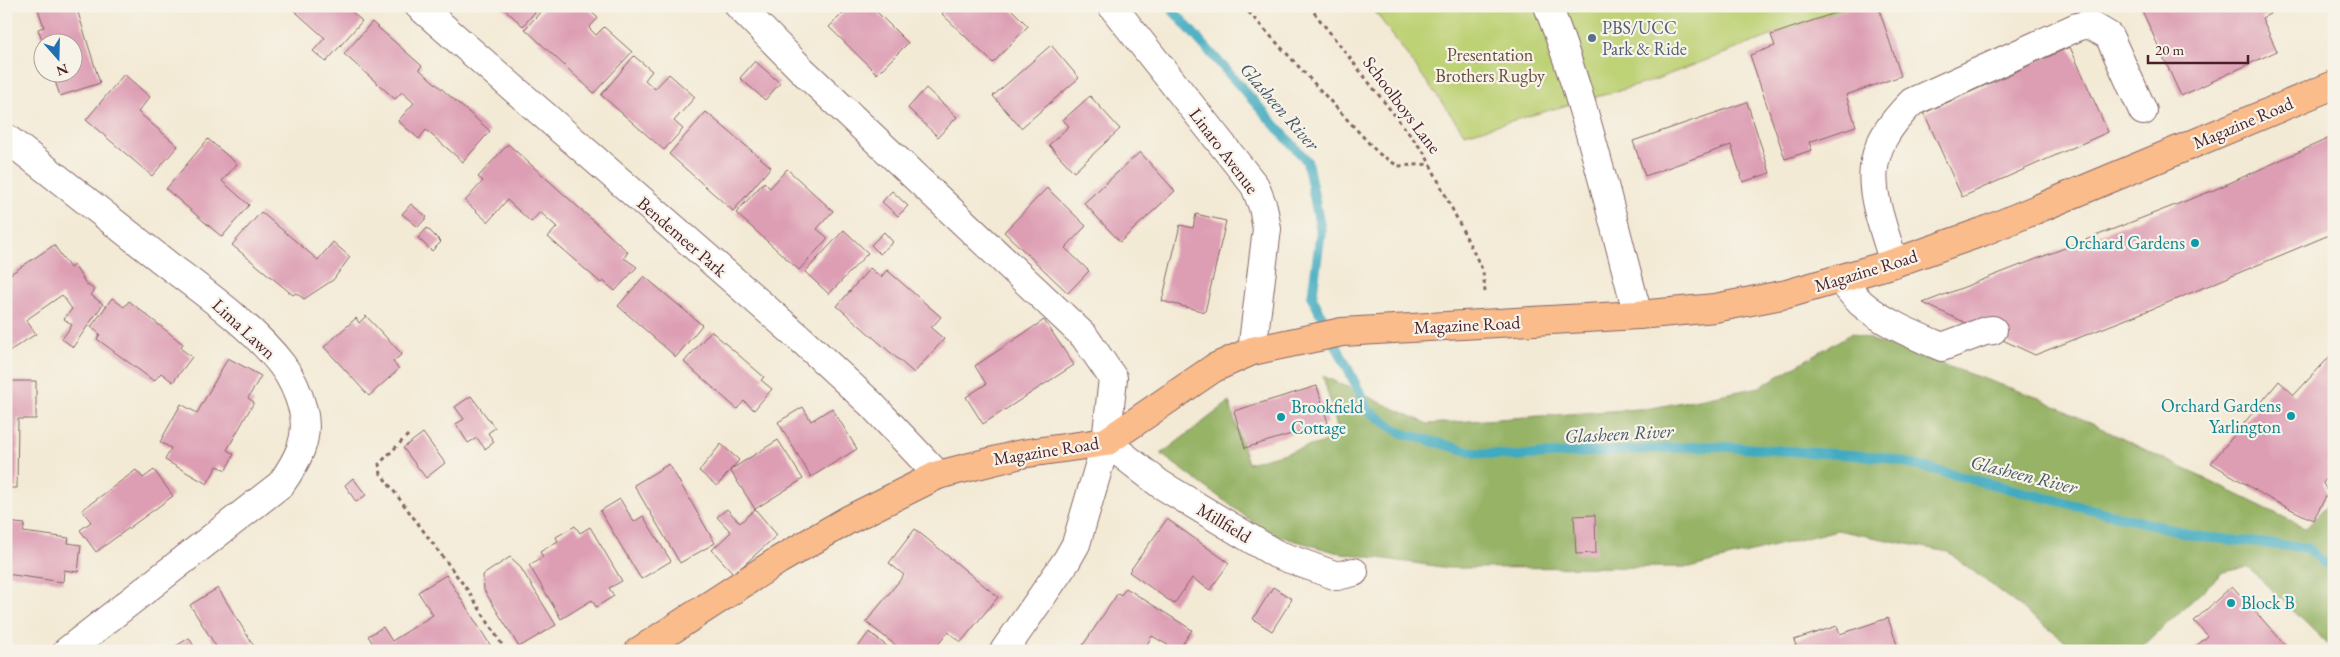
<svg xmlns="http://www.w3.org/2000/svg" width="2340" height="657" font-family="'EB Garamond',serif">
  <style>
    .green { fill: #bdd175; stroke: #847850 }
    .forest { fill: #96b366; stroke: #706948 }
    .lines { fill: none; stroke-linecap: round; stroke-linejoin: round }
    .stream { stroke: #41aac0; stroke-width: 10 }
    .building { fill: #dd9eb4 }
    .minor-casing { stroke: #856666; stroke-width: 30 }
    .major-casing { stroke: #856666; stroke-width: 30 }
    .path { stroke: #856666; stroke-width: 3; stroke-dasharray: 4 4; stroke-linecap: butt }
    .minor { stroke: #fff; stroke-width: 28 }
    .major { stroke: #fabc8b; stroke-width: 28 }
    .service-dot { fill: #5c6f8a; stroke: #f7f3e8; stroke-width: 2 }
    .culture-dot { fill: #0f9aa8; stroke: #f7f3e8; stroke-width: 2 }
    .labels { text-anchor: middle; stroke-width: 4.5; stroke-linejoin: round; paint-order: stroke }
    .service-label { font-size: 18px; fill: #4e5e75; stroke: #f7f3e8; text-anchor: start }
    .park-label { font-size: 18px; fill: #674c3e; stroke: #f7f3e8 }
    .street-label { font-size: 18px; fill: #4a1f2b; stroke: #f7f3e8 }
    .culture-label { font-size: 18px; fill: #0d838f; stroke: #f7f3e8; text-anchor: end }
    .water-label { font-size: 19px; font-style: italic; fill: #465767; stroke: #f7f3e8 }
  </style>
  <rect width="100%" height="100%" fill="#f7f3e8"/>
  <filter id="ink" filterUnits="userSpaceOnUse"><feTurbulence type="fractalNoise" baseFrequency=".02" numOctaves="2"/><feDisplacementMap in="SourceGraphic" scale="10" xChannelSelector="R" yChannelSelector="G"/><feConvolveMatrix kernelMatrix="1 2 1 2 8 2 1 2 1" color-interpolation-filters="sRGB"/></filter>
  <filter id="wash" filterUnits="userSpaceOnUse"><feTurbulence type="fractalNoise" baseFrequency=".0096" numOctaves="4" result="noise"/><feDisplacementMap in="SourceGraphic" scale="20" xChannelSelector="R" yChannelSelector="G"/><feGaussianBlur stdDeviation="1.12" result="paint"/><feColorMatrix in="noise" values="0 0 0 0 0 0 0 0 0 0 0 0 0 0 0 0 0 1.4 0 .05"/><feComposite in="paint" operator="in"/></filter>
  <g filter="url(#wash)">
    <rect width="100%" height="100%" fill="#f3ead5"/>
    <path class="green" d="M1371 6H1850L1646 83 1465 134Z"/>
    <path class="forest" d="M1852 333 2039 398 2306 528 2334 499V650L2248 567 2223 572 2143 646 2146 651H2078L1948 552 1837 530 1693 567 1449 568 1335 552 1268 533 1161 454 1229 402 1248 463 1340 438 1323 376 1428 424 1652 408 1760 387Z"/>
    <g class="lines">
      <path class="stream" d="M1169 6 1307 161 1321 231 1312 297 1369 411 1401 433 1476 453 1514 456 1710 446 1883 457 2202 537 2307 548 2334 571"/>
    </g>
    <g id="blocks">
      <path class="building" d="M37 6H76L100 83 60 96 52 72H72V42H43L38 29 44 27Z
        M289 6H353L356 9 352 12 362 21 326 62 313 51 325 38Z
        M501 6H540L523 26Z
        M546 6H585L598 18 589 28 596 35 604 27 632 52 594 93 525 29Z
        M850 6H871L908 43 877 74 829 27Z
        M949 6H1008L1028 26 993 63 942 14Z
        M1855 6H1878L1901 76 1846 95 1856 126 1809 142 1812 150 1785 159 1750 55 1775 46 1771 35Z
        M2140 6H2267L2270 14 2262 18 2277 51 2181 96Z
        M372 22 422 66 419 69 490 131 463 162 426 130 419 139 398 121 414 103 402 92 395 99 344 54Z
        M1051 45 1079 78 1021 128 993 96Z
        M2070 47 2108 132 1962 197 1924 113Z
        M634 56 652 71 645 80 655 89 669 74 695 97 674 121 683 129 664 150 601 95Z
        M755 61 780 83 765 100 740 78Z
        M124 74 150 97 138 112 178 146 152 176 86 120Z
        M926 88 957 117 938 137 908 108Z
        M1090 96 1120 129 1074 172 1049 145 1069 126 1063 120Z
        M1747 102 1770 173 1743 182 1731 145 1645 176 1633 141Z
        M706 112 771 167 733 211 669 154Z
        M2334 136V233L2162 305 2035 355 1923 303 2214 190Z
        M208 139 237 164 222 181 249 205 222 237 166 189Z
        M508 144 628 252 624 258 637 267 615 291 603 281 601 283 548 237 557 227 540 212 531 222 507 200 488 222 465 201 483 181 478 177Z
        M1140 152 1175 191 1120 242 1084 203Z
        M787 169 833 211 817 229 828 238 799 270 736 213 764 182 770 188Z
        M1047 188 1086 226 1065 248 1089 271 1068 293 1004 232Z
        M892 191 908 206 898 216 882 202Z
        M411 204 427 217 418 227 402 214Z
        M261 212 318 260 333 242 350 257 333 280 304 299 296 293 293 295 232 245Z
        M1196 214 1226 221 1205 312 1162 301 1180 225 1193 228Z
        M427 228 441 242 432 251 418 238Z
        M844 230 868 253 829 294 805 272Z
        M884 232 893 242 880 254 871 245Z
        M54 245 70 268 74 265 86 284 95 290 91 295 103 304 73 347 62 339 72 325 64 319 72 309 62 295 26 320 36 334 6 353V277Z
        M870 268 881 277 887 270 941 317 931 328 944 339 914 373 837 306Z
        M644 276 702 325 676 357 618 306Z
        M112 298 124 307 129 301 183 344 180 348 192 357 173 382 161 373 154 381 97 339 100 334 91 327Z
        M366 316 402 354 393 362 399 369 369 396 324 347 356 318 359 323Z
        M1044 320 1074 365 983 424 966 397 986 384 975 366Z
        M711 331 764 377 761 380 772 389 754 410 744 401 737 409 684 362Z
        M2334 352V469L2323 483 2328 493 2313 520 2270 499 2211 463 2279 381 2294 395Z
        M228 358 261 376 248 398 254 402 227 450 234 454 226 470 217 466 207 484 165 460 171 448 160 442 181 404 197 413Z
        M6 381H36V419H18L17 488H6Z
        M1317 386 1328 423 1245 448 1234 411Z
        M471 396 495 428 488 433 494 442 485 449 477 438 468 443 456 424 464 419 455 407Z
        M803 407 811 421 832 408 857 449 811 477 778 422Z
        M423 433 445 463 426 478 403 448Z
        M778 440 803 479 755 509 730 470Z
        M721 444 739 460 717 486 699 471Z
        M669 464 715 543 680 563 634 485Z
        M136 470 143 478 154 470 173 496 96 552 80 530 91 522 82 510Z
        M353 478 366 495 356 502 345 485Z
        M620 499 634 522 643 516 671 561 641 579 600 511Z
        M727 509 740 523 755 509 777 535 734 574 712 550 731 532 717 517Z
        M1595 515 1596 553 1576 554 1574 516Z
        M1167 519 1229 563 1210 590 1192 578 1174 604 1129 572Z
        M6 522 25 524 23 532 69 538 68 543 81 545 78 572 64 570 63 582 6 574Z
        M575 526 580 533 590 527 622 581 609 588 614 596 596 607 592 600 561 619 529 565 543 557 540 552 558 541 556 537Z
        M915 529 998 597 961 642 948 632 933 651H903L866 622 904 575 889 563Z
        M510 557 519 565 556 625 519 647 484 590 483 575Z
        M446 575 494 651H378L368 636 383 627 392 641 433 615 418 592Z
        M2232 586 2291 651H2198L2195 647 2208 636 2194 621Z
        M1273 587 1292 599 1272 631 1253 619Z
        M218 588 255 648 251 651H219L190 605Z
        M1126 588 1192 630 1178 651 1152 636 1143 651H1079L1118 593 1121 595Z
        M1888 618 1899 651H1798L1794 640 1837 626 1840 634Z
        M869 632 893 651H863L858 647Z
        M189 638 197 651H168Z"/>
    </g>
  </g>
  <g filter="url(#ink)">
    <use href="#blocks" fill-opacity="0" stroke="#856666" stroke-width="1"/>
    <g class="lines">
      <defs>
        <path id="minor" d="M419 6 802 340 871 404 938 475
          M739 6 804 72 1084 336 1113 378 1106 442 1076 544 1067 560 1004 651
          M1112 6 1255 186 1263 207 1267 229 1252 351
          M1548 6C1587 106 1610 212 1638 315
          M6 138C61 180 114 223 168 265 205 293 254 328 282 365 292 378 299 395 303 410 310 439 297 461 281 484L67 651
          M1894 263C1873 194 1854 159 1912 102L2077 27 2089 24 2109 36 2143 111
          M1840 279C1847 287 1854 296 1861 303 1884 323 1914 335 1942 347L1985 331 1993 330
          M1106 442 1160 484 1276 554 1337 576 1354 572"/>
        <path id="major" d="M639 651 779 560 848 520 938 475 1021 454 1106 442 1214 368 1252 351 1342 332 1638 315 1715 308 1787 294 1894 263 1982 232 2334 85"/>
      </defs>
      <use href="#minor" class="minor-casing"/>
      <use href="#major" class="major-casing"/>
      <path class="path" d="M1243 6 1378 153 1398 166 1430 164
        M1309 6 1425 154 1483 271 1485 292
        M408 435 379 464 381 474 469 592 506 651"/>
      <use href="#minor" class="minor"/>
      <use href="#major" class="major"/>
    </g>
  </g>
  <circle class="service-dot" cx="1592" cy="38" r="5"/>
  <g class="culture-dot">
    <circle cx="2195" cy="243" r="5"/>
    <circle cx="2291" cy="416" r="5"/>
    <circle cx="1281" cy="417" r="5"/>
    <circle cx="2231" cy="603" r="5"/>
  </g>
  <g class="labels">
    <g class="service-label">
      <text x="1602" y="34">PBS/UCC<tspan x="1602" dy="21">Park &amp; Ride</tspan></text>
    </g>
    <g class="park-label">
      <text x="1490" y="61">Presentation<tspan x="1490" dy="21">Brothers Rugby</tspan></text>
    </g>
    <g class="street-label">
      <text transform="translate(1402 105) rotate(53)" y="6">Schoolboys Lane</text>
      <text transform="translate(2243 123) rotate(-23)" y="6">Magazine Road</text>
      <text transform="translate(1224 151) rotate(53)" y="6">Linaro Avenue</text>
      <text transform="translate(682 237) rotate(41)" y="6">Bendemeer Park</text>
      <text transform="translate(1866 271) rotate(-17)" y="6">Magazine Road</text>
      <text transform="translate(1467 325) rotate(-3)" y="6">Magazine Road</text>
      <text transform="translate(244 329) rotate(43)" y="6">Lima Lawn</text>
      <text transform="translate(1046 451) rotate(-9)" y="6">Magazine Road</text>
      <text transform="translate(1224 523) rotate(31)" y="6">Millfield</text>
    </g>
    <g class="culture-label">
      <text x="2185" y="249">Orchard Gardens</text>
      <text x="2281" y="412">Orchard Gardens<tspan x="2281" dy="21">Yarlington</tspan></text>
      <text x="1291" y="413" text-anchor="start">Brookfield<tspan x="1291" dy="21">Cottage</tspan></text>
      <text x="2241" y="609" text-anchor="start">Block B</text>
    </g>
    <g class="water-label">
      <text transform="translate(1280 106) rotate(49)" y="7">Glasheen River</text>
      <text transform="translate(1619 433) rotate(-3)" y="7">Glasheen River</text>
      <text transform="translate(2024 474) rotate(14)" y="7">Glasheen River</text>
    </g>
  </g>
  <rect width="2340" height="657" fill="none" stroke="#f7f3e8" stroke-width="25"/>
  <g transform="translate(58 58) rotate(160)"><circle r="24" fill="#f7f3e8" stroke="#b29e9c"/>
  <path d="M0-4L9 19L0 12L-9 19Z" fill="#1f6fb2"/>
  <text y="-8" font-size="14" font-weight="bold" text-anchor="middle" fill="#4a1f2b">N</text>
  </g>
  <path d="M2148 55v8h100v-8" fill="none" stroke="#4a1f2b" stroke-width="2.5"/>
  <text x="2155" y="55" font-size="15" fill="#4a1f2b" stroke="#f7f3e8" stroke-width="4" paint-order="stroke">20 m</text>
</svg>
